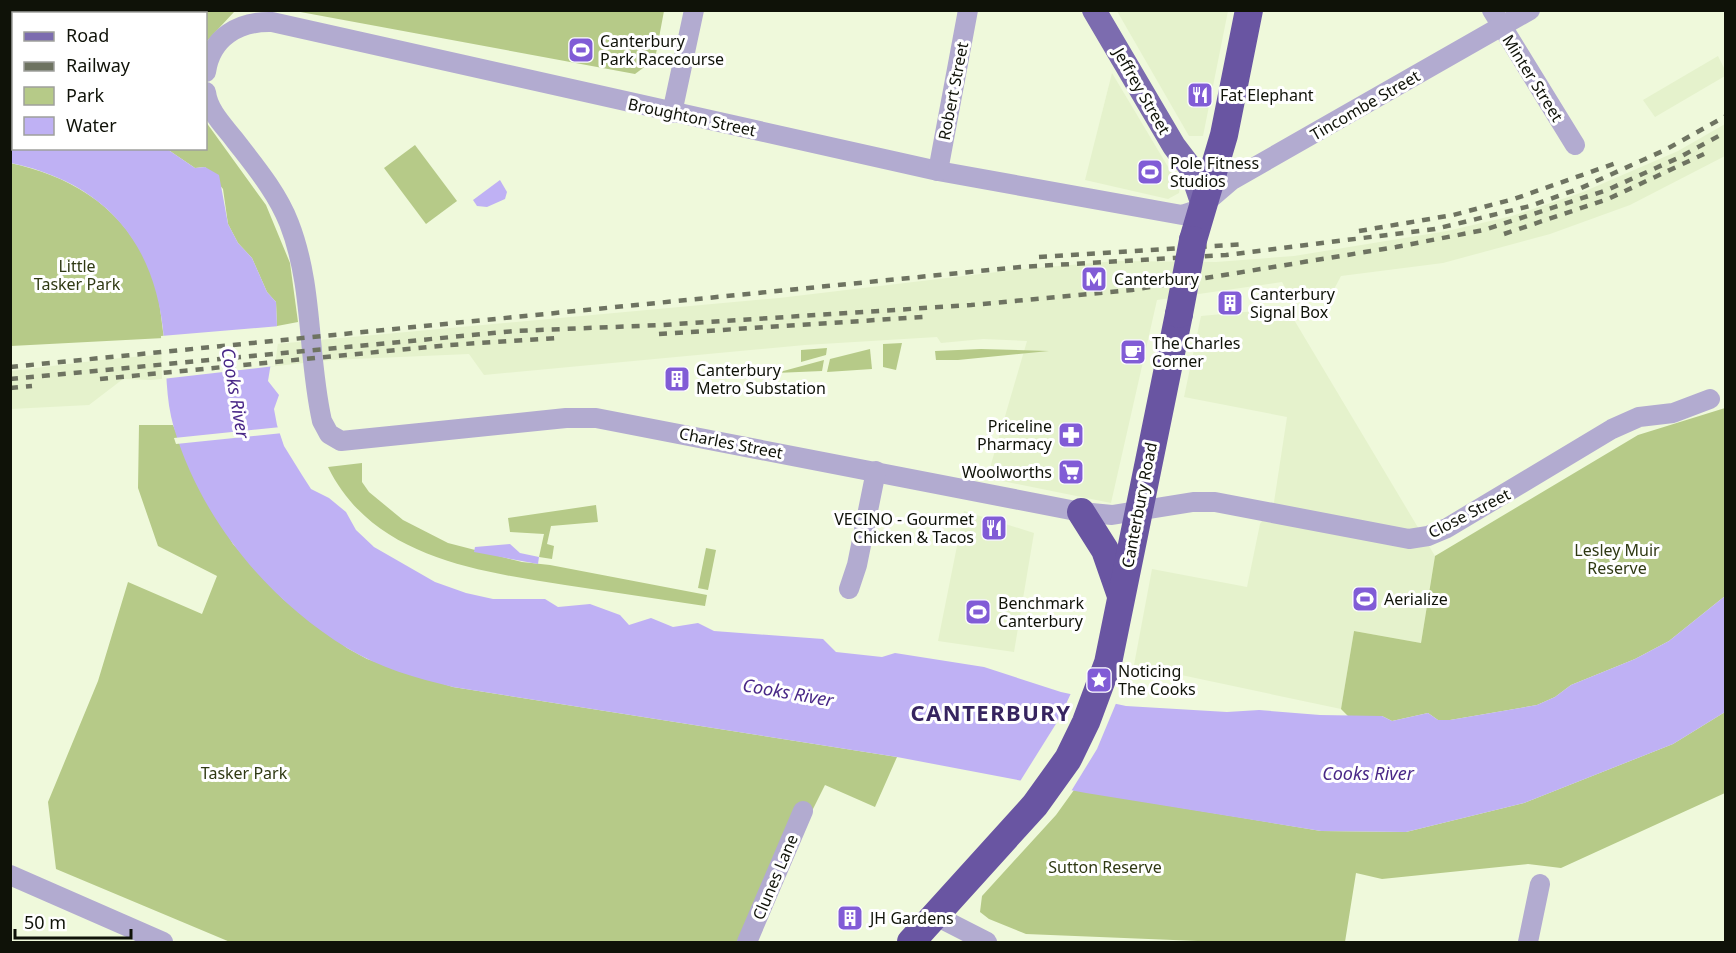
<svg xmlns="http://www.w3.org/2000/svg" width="1736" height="953" font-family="'Noto Sans',sans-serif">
<rect width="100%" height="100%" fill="#eff9db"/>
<!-- built -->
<g fill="#e5f2cc">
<polygon points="1117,11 1228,11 1203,136 1189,136"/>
<polygon points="1718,56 1725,70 1725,76 1655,117 1643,100"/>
<polygon points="1112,73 1180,187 1179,193 1168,199 1085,180"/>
<polygon points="1725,124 1725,156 1630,205 1550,234 1443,263 1341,276 1331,295 1293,301 1282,282 1157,300 1111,503 987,478 1027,341 983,339 941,343 937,337 805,345 484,375 469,354 331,360 151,380 123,379 89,405 11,409 11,371 101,360 779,298 1014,270 1116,261 1216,262 1294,256 1447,231 1512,216 1583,192 1678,151"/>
<polygon points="1287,308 1435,556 1421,643 1354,631 1341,709 1134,665 1152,569 1247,587 1260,524 1274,502 1287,417 1184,397 1201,316"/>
<polygon points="964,511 1034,533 1014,652 938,641"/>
</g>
<!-- green -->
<g fill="#b6ca88">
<polygon points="10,11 11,10 242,11 234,12 206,42 206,14 14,14 13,72 10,71"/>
<polygon points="295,11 664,11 655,59 635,74"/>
<polygon points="206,122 266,205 290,263 298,322 277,326 276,302 267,292 252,258 238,243 228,224 223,189 205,167 195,168 167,149 206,148"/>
<polygon points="415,145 457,201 426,224 384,168"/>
<path d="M10 163C77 177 130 213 154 280 160 298 161 319 164 338L11 346Z"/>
<polygon points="902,343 896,370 883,367 883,344"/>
<polygon points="827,348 826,355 801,362 801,350"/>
<polygon points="870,349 872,369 827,372 830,359"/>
<polygon points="981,349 1049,351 958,360 936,360 935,351"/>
<polygon points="824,360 822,371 776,373"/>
<polygon points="1725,408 1725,596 1669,641 1635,659 1571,685 1555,697 1537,705 1450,720 1438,720 1428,713 1392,721 1382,716 1348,716 1341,709 1354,631 1421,643 1435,556 1638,435"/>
<polygon points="139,425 173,425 195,479 233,544 283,599 347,648 367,659 453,687 897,757 875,807 825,785 811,813 798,808 737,942 230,942 56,869 48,802 98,681 128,582 202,614 217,576 158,546 138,488"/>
<path d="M362 463V482L369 492 403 520 448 543 522 562 550 565 707 595 705 606C658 599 612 592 565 585 476 571 372 557 328 467Z"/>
<polygon points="596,505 598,522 551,526 547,544 554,546 552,559 539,557 544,534 510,532 508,518"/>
<polygon points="706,548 716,550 708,590 698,588"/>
<polygon points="1725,712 1725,793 1561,868 1528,864 1382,879 1356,873 1345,942 1222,942 1026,934 989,919 980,912 982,896 1056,815 1074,790 1321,831 1406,832 1524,803 1673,744"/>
</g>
<!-- water -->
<g fill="#bfb1f4">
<path d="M10 71 14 72V148L167 149 195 168 205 167 219 175 228 224 238 243 252 258 267 292 276 302 277 326 268 381 279 395 274 409 277 425 284 446 302 475 311 489 329 498 346 512 356 530 374 547 435 582 466 593 493 599H545L558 607 590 604 620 615 629 625 651 618 673 627 698 623 714 631 823 639 836 652 882 657 895 653 984 667 1061 692 1126 706 1227 712 1259 710 1320 715 1382 716 1392 721 1428 713 1438 720H1450L1537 705 1555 697 1571 685 1635 659 1669 641 1725 596V712L1673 744 1524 803 1406 832 1321 831 1086 793 897 757 453 687C416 678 380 668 347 648 267 599 201 519 174 428 165 398 167 369 164 339 156 242 105 183 11 163Z"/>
<polygon points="500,180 507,192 505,199 487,207 477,206 473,200"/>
<polygon points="510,544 520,553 539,557 538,564 474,552 475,547"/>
</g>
<!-- pier -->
<g fill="#eff9db">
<polygon points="280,326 275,366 162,379 161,336"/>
<polygon points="281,427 283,433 176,444 174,438"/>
<polygon points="1072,691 1117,701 1097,749 1070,793 1019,783 1059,719"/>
</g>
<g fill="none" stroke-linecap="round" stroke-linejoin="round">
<!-- minor -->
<g stroke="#b2abd0" stroke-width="20">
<polyline points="1492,10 1575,145"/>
<path d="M206 72C211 37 239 21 272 22L938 171 1182 215 1197 210 1232 180 1530 10"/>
<path d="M206 92C208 110 223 125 234 139 254 165 277 192 289 223 314 287 307 355 322 421L329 434 341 441 566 418H596L1081 512 1112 515 1193 502H1215L1409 539 1428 536 1447 528 1612 429 1639 417 1673 413 1710 399"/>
<polyline points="672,113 694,10"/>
<polyline points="938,171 968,10"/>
<polyline points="849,589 857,565 876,471"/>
<polyline points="10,875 163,942"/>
<polyline points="934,915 987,942"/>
<polyline points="747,942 803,811"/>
<polyline points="1528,942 1540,884"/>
</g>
<!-- major -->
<polyline stroke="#7c6caf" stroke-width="24" points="1094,10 1174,146 1190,167 1203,205"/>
<!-- highway -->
<g stroke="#6955a2" stroke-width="28">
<polyline points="1193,240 1224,135 1249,10"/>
<polyline points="1081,512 1105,550 1121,596"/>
<polyline points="911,942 1035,805 1068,759 1086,722 1108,663 1179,314"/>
</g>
<!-- rail -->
<g stroke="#6e7361" stroke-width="4.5" stroke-dasharray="8 8" stroke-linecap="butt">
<polyline points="1359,231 1453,215 1514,199 1619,162"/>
<polyline points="1504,234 1608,199 1704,154"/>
<polyline points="1039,257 1245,244"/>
<polyline points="659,334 923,317"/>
<polyline points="10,367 1020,267 1226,255 1435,229 1530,206 1581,188 1665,150 1726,116"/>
<polyline points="10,379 515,331 662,325 971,305 1132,290 1396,247 1484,230 1607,190 1678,158 1726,132"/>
<polyline points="100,379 449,345 557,338"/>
<polyline points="10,388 32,386"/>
</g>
<!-- highway-bridge -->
<polyline stroke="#6955a2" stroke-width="28" points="1179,314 1193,240"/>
</g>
<!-- icons -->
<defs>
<g id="stadium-square" transform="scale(1.35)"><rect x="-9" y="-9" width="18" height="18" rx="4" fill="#815cd6" stroke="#fff"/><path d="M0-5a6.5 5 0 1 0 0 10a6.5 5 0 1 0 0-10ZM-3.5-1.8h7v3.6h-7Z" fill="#fff"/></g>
<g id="restaurant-square" transform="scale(1.35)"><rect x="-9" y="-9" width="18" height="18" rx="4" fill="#815cd6" stroke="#fff"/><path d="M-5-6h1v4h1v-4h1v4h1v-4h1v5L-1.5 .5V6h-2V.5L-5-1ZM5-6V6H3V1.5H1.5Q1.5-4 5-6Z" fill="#fff"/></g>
<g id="metro-square" transform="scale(1.35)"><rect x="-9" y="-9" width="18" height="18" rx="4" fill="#815cd6" stroke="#fff"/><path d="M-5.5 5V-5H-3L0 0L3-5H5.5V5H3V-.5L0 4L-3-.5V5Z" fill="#fff"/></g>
<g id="building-square" transform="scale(1.35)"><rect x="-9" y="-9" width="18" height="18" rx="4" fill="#815cd6" stroke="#fff"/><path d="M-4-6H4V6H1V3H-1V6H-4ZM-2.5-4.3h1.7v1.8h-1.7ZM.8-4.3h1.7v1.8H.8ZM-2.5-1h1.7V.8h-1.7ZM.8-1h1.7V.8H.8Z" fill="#fff"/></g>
<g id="cafe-square" transform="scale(1.35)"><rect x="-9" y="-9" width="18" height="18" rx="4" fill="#815cd6" stroke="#fff"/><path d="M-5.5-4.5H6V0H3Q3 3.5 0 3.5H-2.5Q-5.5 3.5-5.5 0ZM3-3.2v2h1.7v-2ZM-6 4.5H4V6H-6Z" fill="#fff"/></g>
<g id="pharmacy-square" transform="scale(1.35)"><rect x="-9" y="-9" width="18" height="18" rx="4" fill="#815cd6" stroke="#fff"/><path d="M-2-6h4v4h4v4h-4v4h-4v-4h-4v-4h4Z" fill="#fff"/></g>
<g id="supermarket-square" transform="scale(1.35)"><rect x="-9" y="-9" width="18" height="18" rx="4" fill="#815cd6" stroke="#fff"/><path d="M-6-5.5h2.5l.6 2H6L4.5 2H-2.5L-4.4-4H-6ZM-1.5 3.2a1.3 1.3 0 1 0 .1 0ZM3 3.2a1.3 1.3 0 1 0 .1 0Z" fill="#fff"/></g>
<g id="sight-square" transform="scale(1.35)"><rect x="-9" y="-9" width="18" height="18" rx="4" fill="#815cd6" stroke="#fff"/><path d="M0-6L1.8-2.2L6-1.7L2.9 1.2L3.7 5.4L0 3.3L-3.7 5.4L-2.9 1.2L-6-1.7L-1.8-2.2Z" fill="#fff"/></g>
</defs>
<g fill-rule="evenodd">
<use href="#stadium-square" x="581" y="50"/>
<use href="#restaurant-square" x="1200" y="95"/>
<use href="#stadium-square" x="1150" y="172"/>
<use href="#metro-square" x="1094" y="279"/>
<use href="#building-square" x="1230" y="303"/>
<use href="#cafe-square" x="1133" y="352"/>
<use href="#building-square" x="677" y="379"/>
<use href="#pharmacy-square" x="1071" y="435"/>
<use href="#supermarket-square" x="1071" y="472"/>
<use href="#restaurant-square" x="994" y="528"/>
<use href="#stadium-square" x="1365" y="599"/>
<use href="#stadium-square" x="978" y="612"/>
<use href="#sight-square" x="1099" y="680"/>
<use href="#building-square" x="850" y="918"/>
</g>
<g text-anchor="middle" stroke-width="6" stroke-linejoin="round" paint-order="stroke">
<!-- poi labels -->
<g font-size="16" fill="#0f1208" stroke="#fff" text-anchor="start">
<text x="600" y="47">Canterbury<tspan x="600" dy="18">Park Racecourse</tspan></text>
<text x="1220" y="101">Fat Elephant</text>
<text x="1170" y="169">Pole Fitness<tspan x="1170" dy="18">Studios</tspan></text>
<text x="1114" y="285">Canterbury</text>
<text x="1250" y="300">Canterbury<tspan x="1250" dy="18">Signal Box</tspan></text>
<text x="1152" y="349">The Charles<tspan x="1152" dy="18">Corner</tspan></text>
<text x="696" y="376">Canterbury<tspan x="696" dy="18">Metro Substation</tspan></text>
<text x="1052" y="432" text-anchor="end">Priceline<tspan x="1052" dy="18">Pharmacy</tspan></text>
<text x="1052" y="478" text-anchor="end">Woolworths</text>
<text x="974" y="525" text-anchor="end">VECINO - Gourmet<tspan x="974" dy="18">Chicken &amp; Tacos</tspan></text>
<text x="1384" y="605">Aerialize</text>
<text x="998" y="609">Benchmark<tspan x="998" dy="18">Canterbury</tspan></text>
<text x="1118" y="677">Noticing<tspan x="1118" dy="18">The Cooks</tspan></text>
<text x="870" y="924">JH Gardens</text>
</g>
<!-- street labels -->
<g font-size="16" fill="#0f1208" stroke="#fff">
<text transform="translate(1533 78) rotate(58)" y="6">Minter Street</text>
<text transform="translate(953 91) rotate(-79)" y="6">Robert Street</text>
<text transform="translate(1142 91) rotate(60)" y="6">Jeffrey Street</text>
<text transform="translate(1365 105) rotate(-30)" y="6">Tincombe Street</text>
<text transform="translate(692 117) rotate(12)" y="6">Broughton Street</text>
<text transform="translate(731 443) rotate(11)" y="6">Charles Street</text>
<text transform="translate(1139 505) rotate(-79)" y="6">Canterbury Road</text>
<text transform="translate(1469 513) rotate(-27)" y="6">Close Street</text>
<text transform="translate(775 877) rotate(-67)" y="6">Clunes Lane</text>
</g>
<!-- park labels -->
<g font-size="16" fill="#2f3913" stroke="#fff">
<text x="77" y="272">Little<tspan x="77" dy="18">Tasker Park</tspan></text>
<text x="1617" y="556">Lesley Muir<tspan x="1617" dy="18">Reserve</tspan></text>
<text x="244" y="779">Tasker Park</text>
<text x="1105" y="873">Sutton Reserve</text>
</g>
<!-- water labels -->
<g font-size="18" font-style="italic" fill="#492887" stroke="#fff">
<text transform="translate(235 393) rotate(80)" y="6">Cooks River</text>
<text transform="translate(788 693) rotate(10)" y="6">Cooks River</text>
<text x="1368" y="780">Cooks River</text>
</g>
<!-- district labels -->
<g font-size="22" font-weight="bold" letter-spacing="1.5" fill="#36245f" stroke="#fff">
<text x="991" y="721">CANTERBURY</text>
</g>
</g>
<!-- border -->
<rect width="1736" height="953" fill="none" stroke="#0f1208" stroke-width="24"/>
<!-- legend -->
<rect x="12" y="12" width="195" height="138" fill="#ffffff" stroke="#9fa09c" stroke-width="1.5"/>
<rect x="24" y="32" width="30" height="9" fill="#7c6caf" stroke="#9fa09c" stroke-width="1.5"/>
<text x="66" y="42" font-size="18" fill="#0f1208">Road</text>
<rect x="24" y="62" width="30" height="9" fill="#6e7361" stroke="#9fa09c" stroke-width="1.5"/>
<text x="66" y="72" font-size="18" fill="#0f1208">Railway</text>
<rect x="24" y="87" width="30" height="18" fill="#b6ca88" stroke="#9fa09c" stroke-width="1.5"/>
<text x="66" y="102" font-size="18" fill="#0f1208">Park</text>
<rect x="24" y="117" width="30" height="18" fill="#bfb1f4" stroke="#9fa09c" stroke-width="1.5"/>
<text x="66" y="132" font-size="18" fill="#0f1208">Water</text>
<!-- scale -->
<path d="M15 929v9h116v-9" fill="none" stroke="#0f1208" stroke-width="3"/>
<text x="24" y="929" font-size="18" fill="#0f1208" stroke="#ffffff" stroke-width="4.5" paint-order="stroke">50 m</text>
</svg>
